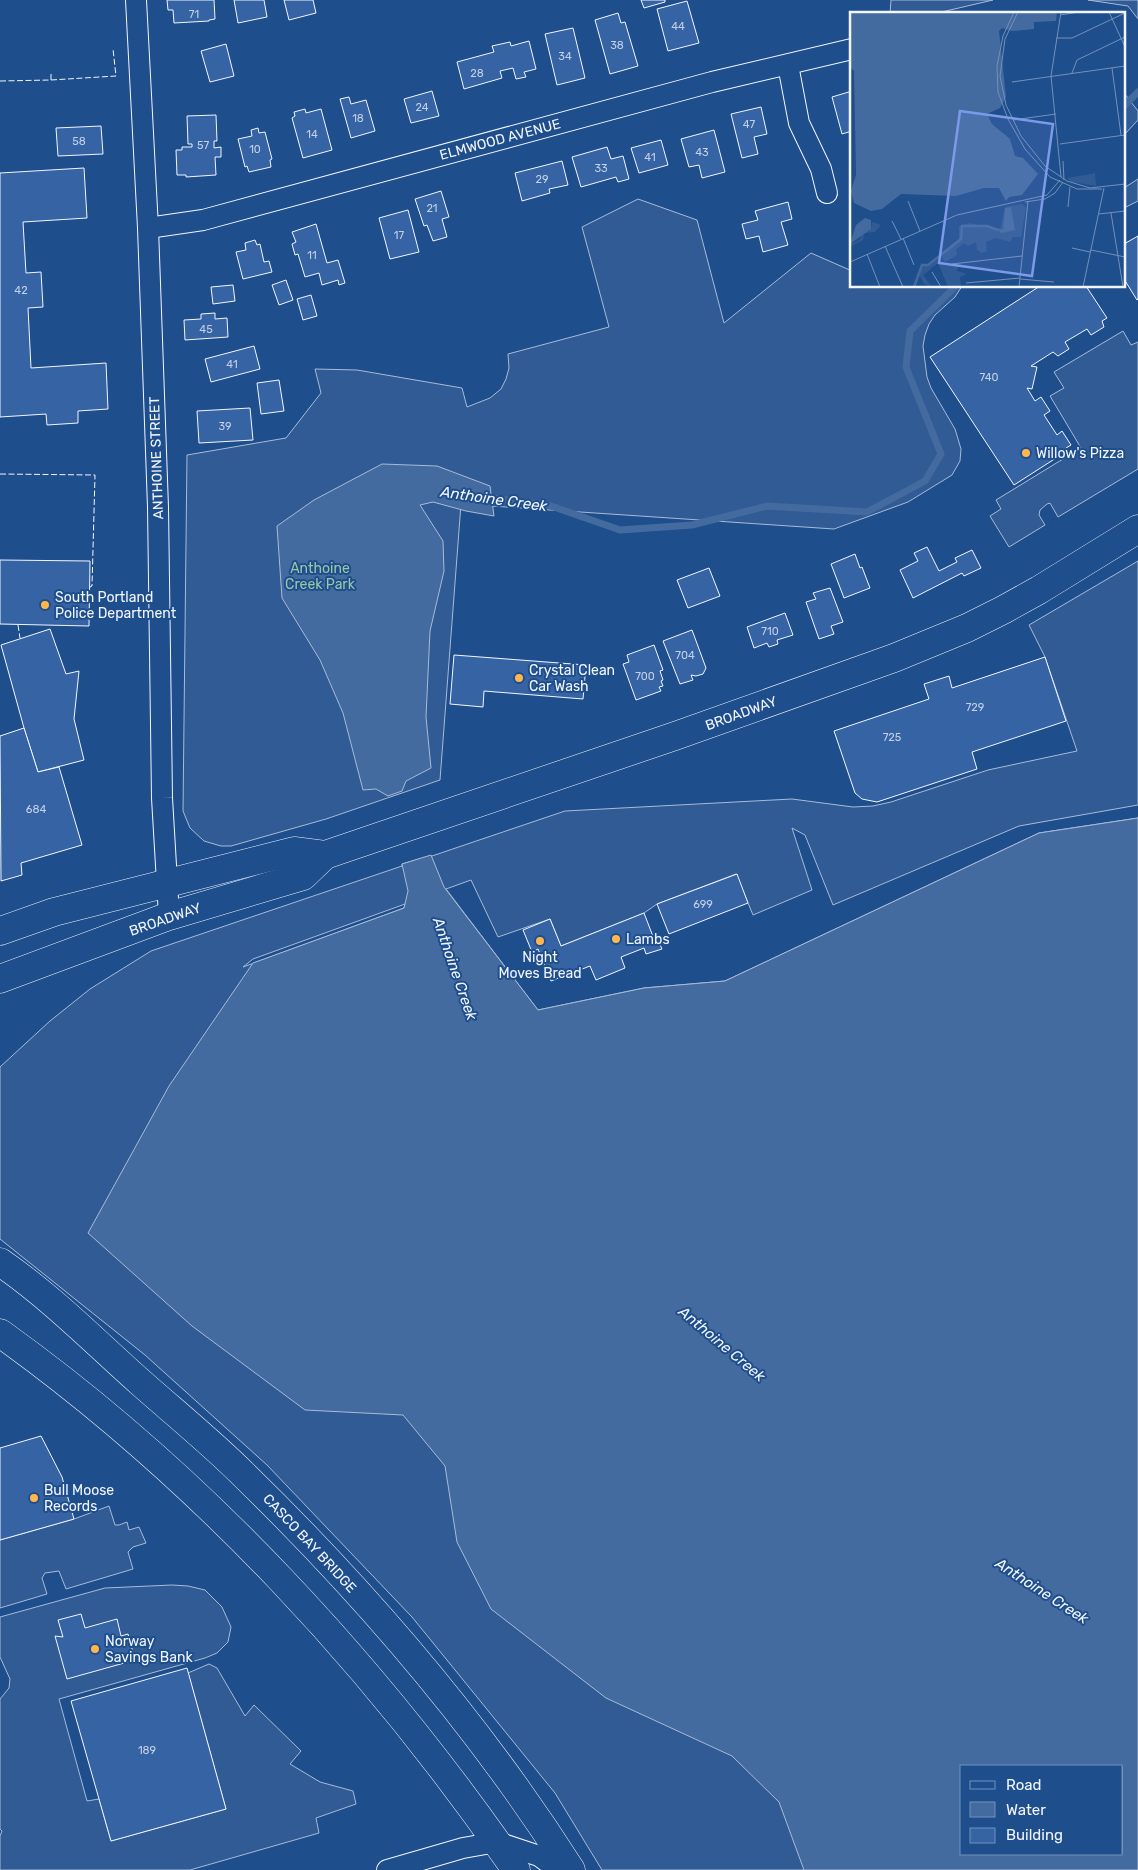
<svg xmlns="http://www.w3.org/2000/svg" width="1138" height="1870" font-family="Rubik,sans-serif">
<rect width="100%" height="100%" fill="#1f4e8c"/>
<!-- built -->
<g fill="#305b95" stroke="#a8bbd7" fill-rule="evenodd">
<polygon points="891,0 993,0 933,14 890,14"/>
<polygon points="1088,0 1138,0 1138,19 1128,6"/>
<polygon points="1124,93 1138,111 1138,120 1124,135"/>
<polygon points="1138,179 1138,201 1124,208 1124,188"/>
<polygon points="638,199 697,220 724,323 811,253 852,271 852,286 962,286 955,297 935,315 929,324 925,335 923,346 927,377 931,388 955,429 961,449 960,461 952,475 908,502 834,529 461,504 440,780 326,819 231,846 221,846 204,841 190,828 183,811 187,455 286,438 321,393 315,369 357,370 462,388 467,407 490,398 501,389 506,379 509,368 508,354 609,327 582,227"/>
<polygon points="1123,331 1131,345 1138,342 1138,469 1058,517 1050,503 1047,504 1040,510 1039,515 1045,525 1009,547 990,516 1001,509 996,500 1081,448 1050,396 1064,388 1054,372"/>
<path d="M1138 561V805L1019 826 833 905 805 835 792 828 812 890 753 915 736 874 657 904 644 913 561 946 550 919 498 937 471 880 446 889 538 1010 644 988 725 981 1039 833 1138 818V1870H602L555 1793 412 1617 267 1465 145 1355 0 1239V1067L50 1021 90 989 151 951 402 866V864L419 859 432 856 565 811 792 799 853 807 873 806 891 802 988 770 1077 751 1045 657 1029 625ZM405 904 404 908 243 967 253 959ZM962 1766H1122V1854H962Z"/>
<polygon points="109,1506 115,1525 119,1525 127,1522 129,1530 139,1527 146,1543 133,1547 128,1552 133,1569 66,1589 59,1571 45,1573 42,1578 47,1594 0,1608 0,1540 74,1519"/>
<polygon points="172,1585 188,1586 205,1590 222,1607 231,1627 228,1642 217,1653 205,1658 59,1699 87,1801 99,1799 111,1841 226,1809 188,1673 209,1664 217,1668 245,1716 254,1705 301,1751 290,1764 320,1782 353,1791 356,1804 316,1818 319,1833 190,1870 0,1870 0,1836 2,1831 0,1829 0,1699 9,1688 10,1679 0,1657 0,1617 105,1588"/>
</g>
<!-- water -->
<g fill="#446ba0" stroke="#a8bbd7" fill-rule="evenodd">
<polygon points="382,464 437,466 490,486 494,516 466,511 433,502 420,505 443,541 444,571 430,631 426,717 431,768 406,781 402,791 388,796 376,789 363,790 343,713 320,660 282,598 277,526 314,500"/>
<path d="M1138 818V1870H804L779 1802 732 1756 606 1698 491 1609 457 1542 445 1466 403 1415 305 1410 192 1326 88 1233 169 1086 253 963 404 908 408 891 402 864 431 855 444 887 538 1010 644 988 725 981 1039 833ZM962 1766H1122V1854H962Z"/>
</g>
<g fill="none" stroke-linecap="round" stroke-linejoin="round">
<!-- stream -->
<g stroke="#446ba0" stroke-width="7">
<polyline points="1124,106 1138,92"/>
<polyline points="484,497 548,505 620,530 692,525 767,506 867,512 925,481 941,454 906,367 910,331 956,286"/>
</g>
</g>
<!-- building -->
<g fill="#3563a3" stroke="#f2f6ff">
<polygon points="167,0 214,0 215,19 209,20 209,21 174,23 173,10 168,10"/>
<polygon points="234,0 264,0 267,17 238,23"/>
<polygon points="284,0 313,0 316,13 289,20"/>
<polygon points="641,0 665,0 665,2 644,8"/>
<polygon points="687,1 699,43 668,51 657,9"/>
<polygon points="618,13 621,23 625,22 638,66 610,74 595,20"/>
<polygon points="573,28 585,78 557,85 545,34"/>
<polygon points="529,41 536,69 524,72 526,77 516,79 513,68 500,71 502,78 464,89 457,62 494,52 492,46 510,42 511,46"/>
<polygon points="226,44 234,76 210,82 201,51"/>
<polygon points="432,91 439,116 411,123 404,99"/>
<polygon points="852,91 852,131 842,134 832,97"/>
<polygon points="349,97 351,104 366,100 375,131 351,138 340,99"/>
<polygon points="761,107 767,134 754,137 758,154 742,158 731,114"/>
<polygon points="305,109 306,113 321,109 332,150 303,158 292,118 295,116 294,112"/>
<polygon points="216,115 217,141 214,141 214,148 221,147 221,157 215,157 216,175 186,177 186,175 177,175 176,150 182,150 182,147 192,147 192,144 188,144 187,116"/>
<polygon points="101,126 103,154 58,156 56,128"/>
<polygon points="258,128 259,133 265,132 272,159 270,160 271,167 249,172 247,166 245,167 238,139 252,136 251,130"/>
<polygon points="714,130 725,172 702,178 699,165 689,167 681,139"/>
<polygon points="661,140 668,165 639,173 631,148"/>
<polygon points="607,147 611,159 623,156 629,179 618,182 616,177 581,187 572,157"/>
<polygon points="562,161 568,185 549,189 550,193 522,201 515,173"/>
<polygon points="84,168 87,218 23,222 26,273 41,272 43,307 28,308 31,368 106,363 108,409 78,411 78,423 47,425 46,414 0,417 0,173"/>
<polygon points="441,191 449,217 442,219 447,237 433,241 427,225 424,226 415,199"/>
<polygon points="788,202 792,219 781,222 788,245 763,252 759,236 746,239 742,224 758,220 755,211"/>
<polygon points="408,210 419,252 390,259 379,218"/>
<polygon points="316,224 327,263 338,260 345,283 339,285 338,280 322,285 319,273 305,277 298,254 295,255 292,244 296,242 292,232"/>
<polygon points="1138,236 1138,299 1137,300 1124,279 1124,244"/>
<polygon points="255,240 257,245 260,244 264,262 269,261 272,272 243,279 236,252 246,250 245,243"/>
<polygon points="286,280 293,300 279,305 272,285"/>
<polygon points="233,285 235,301 213,304 211,287"/>
<polygon points="1040,286 1086,286 1107,318 1102,321 1104,327 1091,335 1087,329 1065,342 1069,349 1058,356 1053,352 1031,366 1037,367 1032,389 1027,388 1035,401 1041,397 1050,411 1044,415 1057,435 1062,431 1071,445 1066,448 1067,451 1014,485 930,357"/>
<polygon points="311,295 317,316 303,320 297,299"/>
<polygon points="215,313 215,319 227,318 228,337 185,340 184,320 201,319 201,314"/>
<polygon points="254,346 260,369 211,382 205,359"/>
<polygon points="279,380 284,411 261,414 257,383"/>
<polygon points="250,408 253,440 199,443 197,411"/>
<polygon points="927,547 939,571 957,562 955,558 972,550 981,568 964,576 962,573 913,598 900,570 918,561 914,553"/>
<polygon points="855,554 860,568 862,567 870,588 844,598 831,564"/>
<polygon points="0,560 90,561 89,626 0,624"/>
<polygon points="709,568 720,596 688,608 677,580"/>
<polygon points="830,588 843,622 831,626 834,634 819,639 806,602 816,599 813,593"/>
<polygon points="785,613 793,635 777,640 778,644 769,647 767,643 754,648 747,627"/>
<polygon points="50,629 66,674 79,671 74,719 84,760 38,772 24,728 1,645"/>
<polygon points="692,630 706,668 703,674 696,676 691,675 693,680 680,684 663,641"/>
<polygon points="654,645 663,670 660,671 663,680 661,681 663,686 659,687 661,691 636,700 623,664 629,662 627,655"/>
<polygon points="454,655 586,665 583,699 484,691 483,707 450,704"/>
<polygon points="1045,657 1066,721 972,752 977,769 877,802 862,799 855,793 834,731 929,699 924,684 949,676 952,688"/>
<polygon points="24,728 38,772 59,767 82,845 21,863 22,875 1,881 0,736"/>
<polygon points="737,874 748,903 669,934 657,904"/>
<polygon points="644,913 654,939 657,938 662,949 646,954 644,948 621,957 625,968 596,980 590,966 551,981 538,949 532,952 523,930 550,919 561,946"/>
<polygon points="41,1436 62,1477 74,1519 0,1540 0,1448"/>
<polygon points="81,1614 85,1628 117,1619 121,1636 128,1634 135,1660 67,1679 55,1636 63,1637 58,1620"/>
<polygon points="187,1668 226,1809 111,1841 71,1701"/>
</g>
<g fill="none" stroke-linecap="round" stroke-linejoin="round">
<!-- street casing -->
<g stroke="#f2f6ff" stroke-width="22">
<g id="street">
<polyline points="136,0 148,228 158,507 162,798 169,916"/>
<polyline points="788,65 799,123 821,169 827,193"/>
<polyline points="148,228 203,220 712,82 852,49"/>
<polyline points="387,1870 463,1848 497,1842 539,1856 558,1870"/>
</g>
</g>
<!-- primary casing -->
<g stroke="#f2f6ff" stroke-width="29">
<g id="primary">
<polyline points="0,931 54,912 294,851 325,855 675,736 894,658 967,628 1003,610 1039,590 1138,529"/>
<polyline points="0,979 169,916 303,876 325,855"/>
<path d="M0 1262C51 1297 94 1341 140 1382 175 1413 211 1442 244 1475 365 1593 480 1727 571 1870"/>
<path d="M0 1333C201 1477 376 1667 516 1870"/>
</g>
</g>
<!-- street -->
<use href="#street" stroke="#1f4e8c" stroke-width="20"/>
<!-- primary -->
<use href="#primary" stroke="#1f4e8c" stroke-width="28"/>
<!-- fence -->
<g stroke="#f2f6ff" stroke-width="1" stroke-dasharray="6 2.5" stroke-linecap="butt">
<polyline points="51,80 116,76 113,49"/>
<polyline points="0,81 51,80 51,73"/>
<polyline points="0,474 95,475 92,586 90,587"/>
<polyline points="18,625 20,638"/>
</g>
</g>
<!-- markers -->
<g fill="#ffb74d" stroke="#1f4e8c" stroke-width="2">
<circle cx="1026" cy="453" r="5"/>
<circle cx="45" cy="605" r="5"/>
<circle cx="519" cy="678" r="5"/>
<circle cx="616" cy="939" r="5"/>
<circle cx="540" cy="941" r="5"/>
<circle cx="34" cy="1498" r="5"/>
<circle cx="95" cy="1649" r="5"/>
</g>
<g text-anchor="middle" stroke-width="4" stroke-linejoin="round" paint-order="stroke">
<!-- number labels -->
<g font-size="11" fill="#c3d1e8">
<text x="194" y="18">71</text>
<text x="678" y="30">44</text>
<text x="617" y="49">38</text>
<text x="565" y="60">34</text>
<text x="477" y="77">28</text>
<text x="422" y="111">24</text>
<text x="358" y="122">18</text>
<text x="749" y="128">47</text>
<text x="312" y="138">14</text>
<text x="79" y="145">58</text>
<text x="203" y="149">57</text>
<text x="255" y="153">10</text>
<text x="702" y="156">43</text>
<text x="650" y="161">41</text>
<text x="601" y="172">33</text>
<text x="542" y="183">29</text>
<text x="432" y="212">21</text>
<text x="399" y="239">17</text>
<text x="312" y="259">11</text>
<text x="21" y="294">42</text>
<text x="206" y="333">45</text>
<text x="232" y="368">41</text>
<text x="989" y="381">740</text>
<text x="225" y="430">39</text>
<text x="770" y="635">710</text>
<text x="685" y="659">704</text>
<text x="645" y="680">700</text>
<text x="975" y="711">729</text>
<text x="892" y="741">725</text>
<text x="36" y="813">684</text>
<text x="703" y="908">699</text>
<text x="147" y="1754">189</text>
</g>
<!-- street labels -->
<g font-size="14" fill="#f2f6ff" stroke="#1f4e8c">
<text transform="translate(500 139) rotate(-15)" y="5">ELMWOOD AVENUE</text>
<text transform="translate(156 458) rotate(-92)" y="5">ANTHOINE STREET</text>
<text transform="translate(741 713) rotate(-20)" y="5">BROADWAY</text>
<text transform="translate(165 919) rotate(-19)" y="5">BROADWAY</text>
<text transform="translate(310 1543) rotate(47)" y="5">CASCO BAY BRIDGE</text>
</g>
<!-- poi labels -->
<g font-size="14" fill="#f2f6ff" stroke="#1f4e8c" text-anchor="start">
<text x="1036" y="458">Willow's Pizza</text>
<text x="55" y="602">South Portland<tspan x="55" dy="16">Police Department</tspan></text>
<text x="529" y="675">Crystal Clean<tspan x="529" dy="16">Car Wash</tspan></text>
<text x="626" y="944">Lambs</text>
<text x="540" y="962" text-anchor="middle">Night<tspan x="540" dy="16">Moves Bread</tspan></text>
<text x="44" y="1495">Bull Moose<tspan x="44" dy="16">Records</tspan></text>
<text x="105" y="1646">Norway<tspan x="105" dy="16">Savings Bank</tspan></text>
</g>
<!-- park labels -->
<g font-size="14" fill="#97c8a6" stroke="#1f4e8c">
<text x="320" y="573">Anthoine<tspan x="320" dy="16">Creek Park</tspan></text>
</g>
<!-- water labels -->
<g font-size="15" font-style="italic" fill="#f2f6ff" stroke="#1f4e8c">
<text transform="translate(494 499) rotate(8)" y="5">Anthoine Creek</text>
<text transform="translate(455 969) rotate(71)" y="5">Anthoine Creek</text>
<text transform="translate(722 1344) rotate(40)" y="5">Anthoine Creek</text>
<text transform="translate(1042 1591) rotate(33)" y="5">Anthoine Creek</text>
</g>
</g>
<!-- overview -->
<g transform="translate(850 12)">
<rect width="275" height="275" fill="#1f4e8c"/>
<path d="M275 156 245 161 246 174 221 170 217 166ZM172 192 176 196 171 225H163L160 230 146 226 136 230 137 239 132 241 127 238 126 230 118 234 114 231 106 238 107 243 95 250 90 242 109 227V214L120 211 150 218 155 195ZM22 210 31 213 25 220 14 221 13 228 0 235V232L9 228 14 220 21 217ZM88 247 95 253 109 252 107 259 117 262 110 265 111 275H98L88 251 73 263 82 275 74 272 69 262 71 256Z" fill="#305b95"/>
<path d="M0 0H207L206 9 184 10V17L162 19 152 16 149 19 156 85 150 96 137 102 142 112 160 127 165 144 173 146 188 162 172 183 159 185 156 189 149 176H134L106 184 51 182 32 197 21 199 4 191 1 179 6 163 4 59 0 55ZM161 195 165 218 151 221 147 216 153 218 155 196ZM15 206 21 208V217L0 232 6 213Z" fill="#446ba0"/>
<path fill="none" stroke="#446ba0" stroke-width="2.5" d="M64 275 72 253H78L111 227 112 214H137L148 218"/>
<path fill="none" stroke="#7391ba" stroke-width="1" d="M164 0 153 24 147 54 148 80 158 107 175 137 200 165 227 177H252M168 0 155 27 150 64 156 93 171 124 195 154 217 169 240 176 275 172M211 0 201 64 211 165M259 0 275 35M210 3 229 0M206 26H222L275 1M262 56 271 123M222 61 227 48 275 25M162 70 275 54M163 108 206 102M210 132 275 123M213 149 214 168M58 189 70 219M175 190 195 187 205 181 213 170M218 195 220 175M261 201 273 275M249 202 275 199M42 209 51 227M53 226 64 253M35 234 53 275M222 236 240 240M241 238 275 245M17 242 30 275M0 250 107 203 197 183 210 168M102 252 172 244M82 260 91 275M170 267 204 270M116 271 170 266M169 275 178 189M233 275 254 176"/>
<path fill="#7d9aea" fill-opacity="0.15" stroke="#7d9aea" stroke-width="2.5" d="M110 99 203 112 182 264 89 251Z"/>
<rect width="275" height="275" fill="none" stroke="#f2f6ff" stroke-width="2.5"/>
</g>
<!-- legend -->
<rect x="960" y="1765" width="162" height="90" fill="#1f4e8c" stroke="#7391ba"/>
<rect x="970" y="1781" width="25" height="8" fill="#1f4e8c" stroke="#7391ba"/>
<text x="1006" y="1790" font-size="15" fill="#f2f6ff">Road</text>
<rect x="970" y="1802" width="25" height="15" fill="#446ba0" stroke="#7391ba"/>
<text x="1006" y="1815" font-size="15" fill="#f2f6ff">Water</text>
<rect x="970" y="1828" width="25" height="15" fill="#3563a3" stroke="#7391ba"/>
<text x="1006" y="1840" font-size="15" fill="#f2f6ff">Building</text>
</svg>
